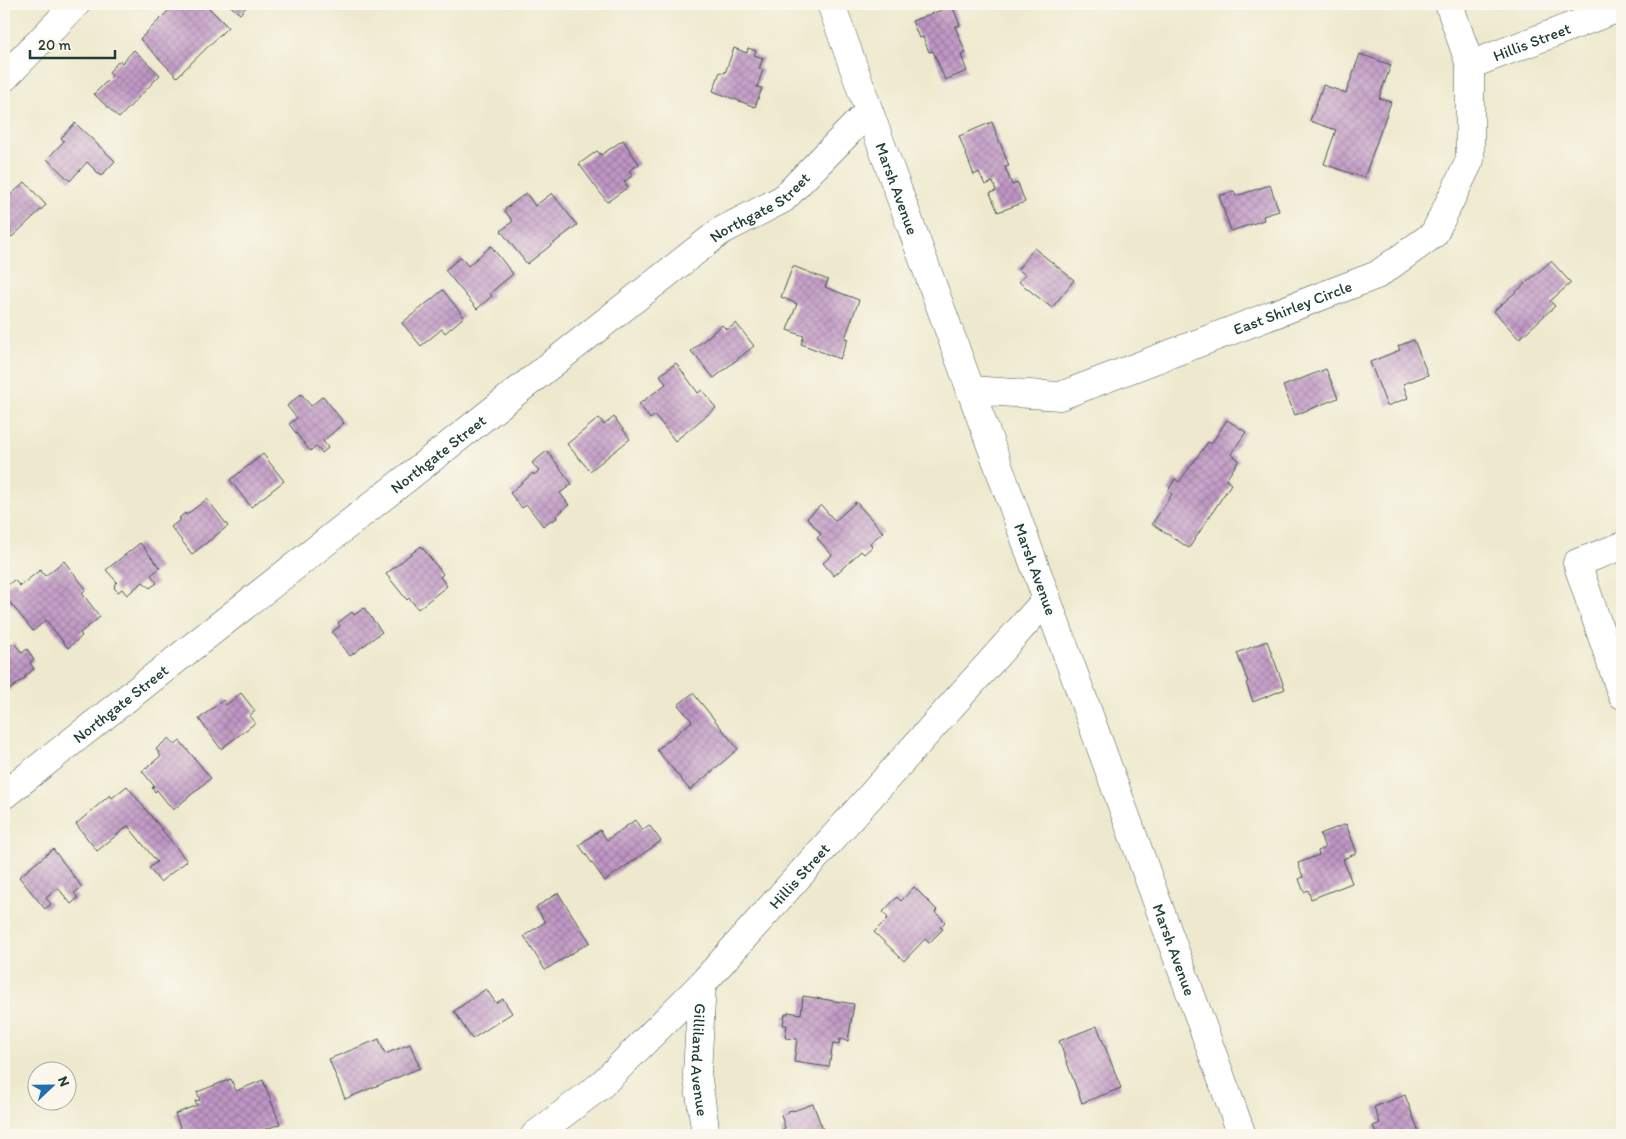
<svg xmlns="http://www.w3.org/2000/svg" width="1626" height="1139" font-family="Itim,sans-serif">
<defs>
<pattern id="building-cross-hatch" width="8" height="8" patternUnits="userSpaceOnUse" patternTransform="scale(1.25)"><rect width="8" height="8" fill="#bf96c4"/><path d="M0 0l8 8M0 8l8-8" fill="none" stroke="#9b7ca0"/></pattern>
</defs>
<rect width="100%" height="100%" fill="#fbf7ec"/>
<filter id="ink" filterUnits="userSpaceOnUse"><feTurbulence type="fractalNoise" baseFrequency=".02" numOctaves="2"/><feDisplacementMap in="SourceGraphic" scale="10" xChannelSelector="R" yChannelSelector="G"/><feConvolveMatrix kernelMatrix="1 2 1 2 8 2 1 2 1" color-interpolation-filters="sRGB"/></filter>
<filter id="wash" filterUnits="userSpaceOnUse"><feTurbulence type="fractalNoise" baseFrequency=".0096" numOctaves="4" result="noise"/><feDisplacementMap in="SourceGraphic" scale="20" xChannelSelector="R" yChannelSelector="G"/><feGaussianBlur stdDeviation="1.12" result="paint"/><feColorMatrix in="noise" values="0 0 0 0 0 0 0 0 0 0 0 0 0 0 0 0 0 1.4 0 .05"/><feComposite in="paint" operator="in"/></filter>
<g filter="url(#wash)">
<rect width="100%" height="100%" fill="#eee9ce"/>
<g id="blocks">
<!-- building -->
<g fill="url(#building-cross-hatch)">
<polygon points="175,4 205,4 228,27 177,77 140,39"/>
<polygon points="228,4 249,4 240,14"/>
<polygon points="952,6 960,25 955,27 966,53 961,55 967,71 945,80 933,51 929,52 923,37 919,38 912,21"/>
<polygon points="734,48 747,53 748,48 756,51 754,55 763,58 759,69 763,70 757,87 762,88 755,107 713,91 720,72 725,73"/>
<polygon points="134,50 160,75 119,118 94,94 112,76 109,72 120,60 122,63"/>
<polygon points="1360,54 1391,65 1379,98 1391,102 1364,178 1324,164 1336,130 1310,121 1323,85 1346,93"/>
<polygon points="992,122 1009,166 1005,167 1012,185 1018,183 1025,202 998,212 990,193 996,191 993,182 985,185 979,172 974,175 959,136"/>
<polygon points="75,123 115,161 101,176 87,162 70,181 47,159 64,141 61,138"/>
<polygon points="623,140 639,164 629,171 633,175 624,182 628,187 607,202 579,164 597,151 601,155"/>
<polygon points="25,182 46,205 12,237 4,228 4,208 5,207 4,201"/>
<polygon points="1270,185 1279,211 1263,216 1264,220 1231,231 1219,196 1234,191 1236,196"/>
<polygon points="526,193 535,206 552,193 577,225 527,264 501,231 513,221 504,210"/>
<polygon points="491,246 513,274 490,293 492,296 477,309 445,270 461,257 468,266"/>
<polygon points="1034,248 1074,280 1052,308 1019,282 1025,275 1018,269"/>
<polygon points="1551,261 1571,283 1550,301 1555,306 1519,339 1494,311"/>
<polygon points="793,266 828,280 825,287 859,300 845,338 848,339 840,359 801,344 804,336 787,330 797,304 781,297"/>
<polygon points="443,290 464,317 445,333 442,329 421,346 402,323"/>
<polygon points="736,323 754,346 714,378 691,351 722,325 727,330"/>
<polygon points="1414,340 1428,375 1403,384 1408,398 1387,406 1370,362 1400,350 1398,346"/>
<polygon points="676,363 698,393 702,390 716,408 675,441 655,415 650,419 639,404 666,384 660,375"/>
<polygon points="1326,369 1338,398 1295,415 1283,386"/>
<polygon points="301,394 311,406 323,396 344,423 323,441 328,448 322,453 316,446 310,451 289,424 297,418 287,406"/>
<polygon points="614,417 630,439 590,471 567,444 599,418 604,425"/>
<polygon points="1227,420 1246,432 1231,454 1239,460 1226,480 1231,484 1189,548 1152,524 1172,494 1168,491 1175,479 1179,482 1208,442 1211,444"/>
<polygon points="547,451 572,484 560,493 569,505 556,516 557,518 552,521 551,520 543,526 527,505 522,508 510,493 533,473 534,475 539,471 532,463"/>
<polygon points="263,454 284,481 251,507 230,480"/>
<polygon points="207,499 228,526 192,554 171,527 181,519 179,518 185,513 186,515"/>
<polygon points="856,502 883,532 870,543 872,547 864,554 861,551 834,576 823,563 832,555 817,538 821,534 807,518 821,505 835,521"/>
<polygon points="140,543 160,568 151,575 157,583 150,588 143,582 127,595 122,589 118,592 114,588 115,587 114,585 117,582 106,570"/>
<polygon points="421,546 443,574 440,577 447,586 418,609 409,598 407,600 386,574"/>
<polygon points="64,561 86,589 82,593 100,617 80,633 82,636 68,648 46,620 33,631 4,595 4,588 14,580 20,586 40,570 45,576"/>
<polygon points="364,608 382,632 350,656 332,632 340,626 338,623 352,612 354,615"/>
<polygon points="1267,641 1285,689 1253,702 1246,683 1248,682 1237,653"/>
<polygon points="14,643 22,653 27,649 34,660 30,663 34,669 25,676 26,677 4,694 4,651"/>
<polygon points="241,693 255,711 249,716 255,723 221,749 199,719 223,700 226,705"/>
<polygon points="693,693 738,749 690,790 657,750 692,721 678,705"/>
<polygon points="169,738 175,745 180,741 211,778 173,810 157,790 155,792 152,788 154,786 142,771 161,756 156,749"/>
<polygon points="127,786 187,861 160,882 149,868 157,862 128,826 97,851 76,824 110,795 112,798"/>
<polygon points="635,820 642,830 649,825 661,841 605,881 579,845 600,830 607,840"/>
<polygon points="1346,824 1357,853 1343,859 1352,883 1311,899 1308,890 1304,892 1299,879 1303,877 1298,863 1319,855 1318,851 1325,848 1320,834"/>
<polygon points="53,849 82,887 74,893 78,898 71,904 58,888 46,898 51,904 45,909 19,877"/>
<polygon points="914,887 937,910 935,912 945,922 940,927 943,929 929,943 925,939 904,961 874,932 888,918 883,912 897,897 901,901"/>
<polygon points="558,893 590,942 545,970 524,936 545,922 536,907"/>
<polygon points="486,989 496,1003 503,999 512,1013 472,1039 454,1011"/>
<polygon points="803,996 854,1004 848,1041 840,1039 839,1044 833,1043 829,1067 794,1062 797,1039 785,1038 787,1025 783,1025 785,1014 788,1014 788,1012 801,1014"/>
<polygon points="1097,1026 1121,1088 1082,1103 1059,1041"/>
<polygon points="379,1039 385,1054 410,1044 420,1068 345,1099 329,1059"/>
<polygon points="231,1079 236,1091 263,1080 280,1124 250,1135 183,1135 175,1114 197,1105 195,1101 200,1100 197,1092"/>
<polygon points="1405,1095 1420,1135 1377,1135 1373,1126 1380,1123 1374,1107"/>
<polygon points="813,1104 825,1135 782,1135 781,1130 785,1128 781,1115 788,1113 788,1111 793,1110 793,1111"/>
</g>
</g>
</g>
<g filter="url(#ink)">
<use href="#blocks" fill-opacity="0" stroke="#3e574b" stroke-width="1"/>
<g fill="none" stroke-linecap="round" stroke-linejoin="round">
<!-- minor casing -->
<g stroke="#3e574b" stroke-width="29">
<g id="minor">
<path id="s1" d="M831 4 869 111 1242 1135"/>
<path id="s2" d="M1470 65 1622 7"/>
<polyline points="4,78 76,4"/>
<path id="s3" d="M970 390 1060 396 1377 275 1434 234 1470 160V65L1449 4"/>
<polyline points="1622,546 1577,563 1622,695"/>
<path id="s4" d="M4 795 721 231 783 199 869 111"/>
<path id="s5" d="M702 984 697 1073 706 1135"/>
<path id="s6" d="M535 1135 600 1086 702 984 1047 599"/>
</g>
</g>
<!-- minor -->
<use href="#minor" stroke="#fff" stroke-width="28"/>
</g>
</g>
<g text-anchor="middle" stroke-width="4.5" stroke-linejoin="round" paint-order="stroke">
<!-- street labels -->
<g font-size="16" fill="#1f3d34" stroke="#fbf7ec">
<text dy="6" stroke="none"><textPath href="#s2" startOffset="66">Hillis Street</textPath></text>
<text dy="6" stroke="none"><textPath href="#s1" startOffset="196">Marsh Avenue</textPath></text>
<text dy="6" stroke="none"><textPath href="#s4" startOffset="958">Northgate Street</textPath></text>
<text dy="6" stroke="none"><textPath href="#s3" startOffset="339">East Shirley Circle</textPath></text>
<text dy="6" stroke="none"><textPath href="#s4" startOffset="552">Northgate Street</textPath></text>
<text dy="6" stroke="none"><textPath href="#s1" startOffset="601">Marsh Avenue</textPath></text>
<text dy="6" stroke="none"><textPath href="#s4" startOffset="148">Northgate Street</textPath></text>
<text dy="6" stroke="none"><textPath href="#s6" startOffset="371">Hillis Street</textPath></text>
<text dy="6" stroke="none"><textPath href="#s1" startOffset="1006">Marsh Avenue</textPath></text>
<text dy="6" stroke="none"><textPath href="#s5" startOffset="76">Gilliland Avenue</textPath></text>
</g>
</g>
<!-- margin -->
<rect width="1626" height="1139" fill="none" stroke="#fbf7ec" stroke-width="20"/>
<!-- north arrow -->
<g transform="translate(52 1086) rotate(68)"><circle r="24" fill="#fbf7ec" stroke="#a3ada2"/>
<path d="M0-4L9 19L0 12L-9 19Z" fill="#1f6fb2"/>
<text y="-8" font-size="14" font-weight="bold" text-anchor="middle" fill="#1f3d34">N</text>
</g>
<!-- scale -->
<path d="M30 50v8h85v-8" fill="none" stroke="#1f3d34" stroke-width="2.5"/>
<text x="38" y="50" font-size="15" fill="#1f3d34" stroke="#fbf7ec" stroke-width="4" paint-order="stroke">20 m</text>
</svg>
